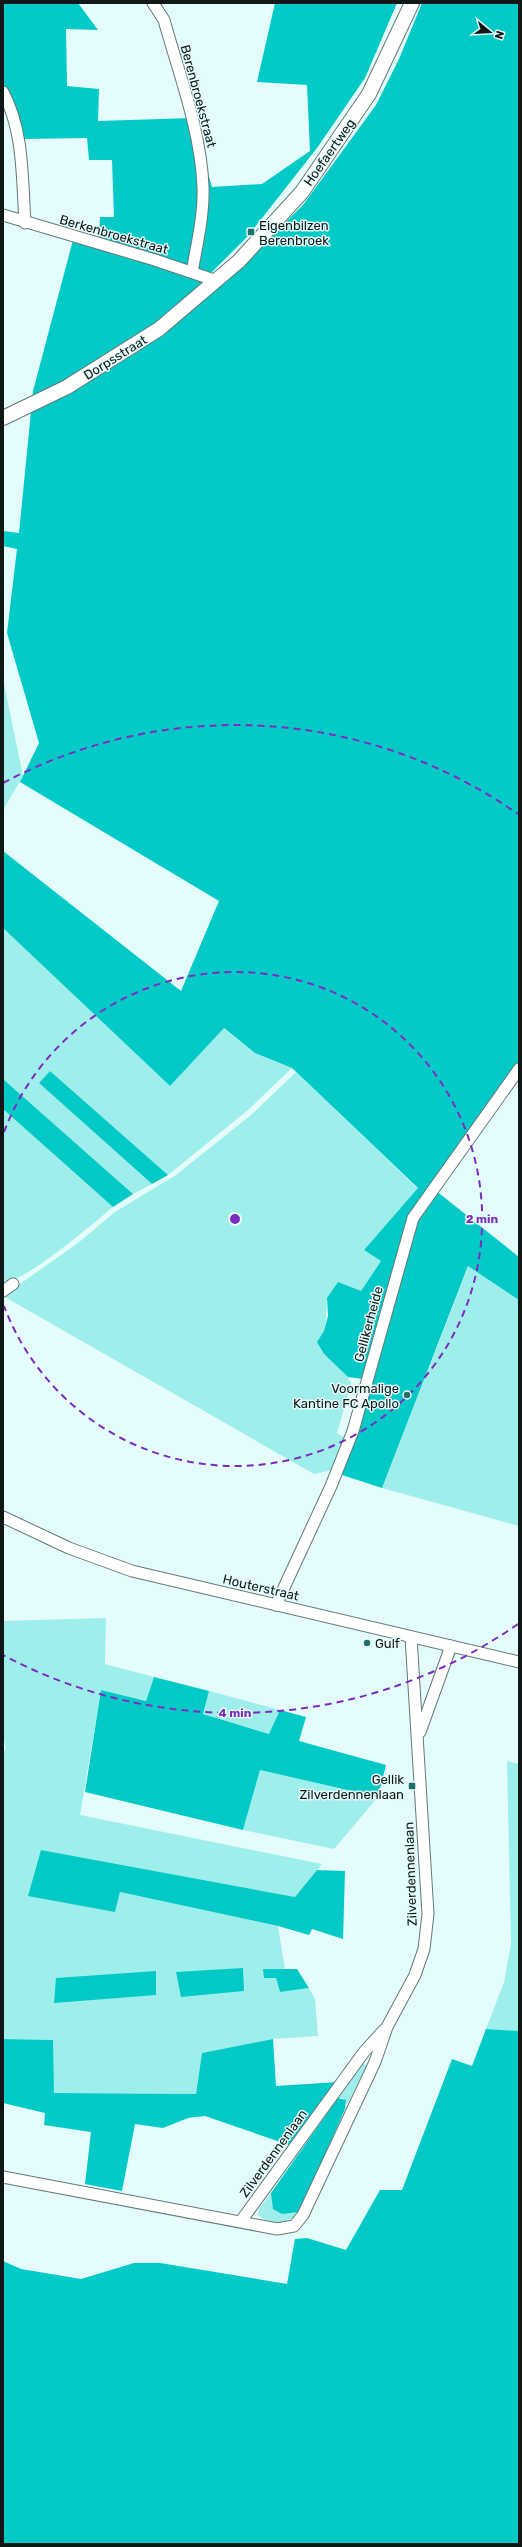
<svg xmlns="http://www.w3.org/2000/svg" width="522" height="2547" font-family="Rubik,sans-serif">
<rect width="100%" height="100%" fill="#e4fcfb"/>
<!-- green -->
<g fill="#9eefec">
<polygon points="3,679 23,776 3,810"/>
<polygon points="3,928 170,1086 223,1028 255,1053 292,1068 248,1110 168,1175 50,1071 39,1083 152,1184 133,1194 3,1079"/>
<polygon points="296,1072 418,1189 364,1250 381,1261 361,1291 327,1298 324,1354 348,1377 351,1384 337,1433 346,1438 333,1470 314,1474 3,1296 78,1243 115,1212 176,1175 251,1115"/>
<path d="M3 1109 113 1207C91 1225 28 1280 3 1283Z"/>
<polygon points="469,1265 519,1300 519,1526 382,1488"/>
<polygon points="106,1618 105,1664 154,1677 146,1701 101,1690 80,1815 322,1864 295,1897 41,1850 115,1912 120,1892 278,1926 285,1969 263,1969 276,1978 280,1992 309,1988 315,1999 318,2036 273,2039 202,2053 196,2094 53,2093 53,2040 3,2039 3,1750 6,1750 3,1734 3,1621"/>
<polygon points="209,1691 280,1710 270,1734 203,1714"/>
<polygon points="507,1761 519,1764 519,2031 486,2029 504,1982 511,1944"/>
<polygon points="260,1770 378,1797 334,1849 243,1830"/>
<polygon points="363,2064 367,2065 345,2109 347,2105 343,2098 338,2098"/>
<path d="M271 2193 274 2209 299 2212C290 2224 271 2226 258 2215L259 2209Z"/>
</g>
<!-- forest -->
<g fill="#03cac7">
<polygon points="3,3 78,3 98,30 66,29 67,86 99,89 98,121 192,118 212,187 262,184 310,151 307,85 257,82 275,3 397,3 365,78 317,148 248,236 209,275 99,239 100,217 114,217 112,160 89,160 87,138 23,139 3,86"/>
<polygon points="422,3 519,3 519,1077 435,1190 519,1257 519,1300 468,1266 382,1488 342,1475 372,1380 348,1377 324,1354 317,1342 324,1331 328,1316 327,1298 338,1282 361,1291 381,1261 364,1250 418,1188 292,1068 255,1053 224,1028 170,1086 3,928 3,851 181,991 219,901 20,782 39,743 7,633 17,549 3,546 3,531 19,533 33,391 73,240 220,287 303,205 376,105 399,59"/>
<polygon points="50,1071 168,1175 152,1184 39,1083"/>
<polygon points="3,1079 133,1194 113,1207 3,1109"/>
<polygon points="154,1677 209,1691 203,1714 269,1734 280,1710 306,1717 299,1741 386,1765 378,1797 260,1770 243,1830 85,1792 101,1690 146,1701"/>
<polygon points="41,1850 295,1897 317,1870 345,1871 343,1939 312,1929 309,1935 278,1926 120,1892 115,1912 28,1896"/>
<polygon points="243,1968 244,1991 181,1997 176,1972"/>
<polygon points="263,1969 297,1969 309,1988 280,1992 276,1978 264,1978"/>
<polygon points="156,1971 156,1995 54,2003 56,1978"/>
<polygon points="486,2029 519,2031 519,2544 3,2544 3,2261 21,2269 81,2279 134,2263 160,2263 287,2284 295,2239 307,2238 346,2250 380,2190 402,2190 452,2059 472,2066"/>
<polygon points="3,2039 53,2040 54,2093 196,2094 202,2053 273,2039 276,2086 338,2082 289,2145 205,2116 188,2118 163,2128 135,2124 122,2191 85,2184 91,2132 44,2125 45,2113 3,2103"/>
<polygon points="338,2098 346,2100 345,2109 302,2207 299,2212 282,2214 273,2209 271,2193"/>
</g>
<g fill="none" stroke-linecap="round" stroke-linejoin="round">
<!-- minor casing -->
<g stroke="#637978" stroke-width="13">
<g id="minor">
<path d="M153 3 164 20C179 74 201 131 203 187 204 215 197 244 192 272"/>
<path d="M3 92C24 131 22 179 25 223"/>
<polyline points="3,215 155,260 217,281"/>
<polyline points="3,1291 13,1284"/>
<polyline points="3,1517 69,1548 132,1571 519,1662"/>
<polyline points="276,1605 331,1486 353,1431 413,1218 519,1069"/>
<polyline points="420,1732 451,1646"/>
<polyline points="3,2177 277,2229 294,2226 303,2215 375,2062 387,2027 415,1975 424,1949 428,1914 411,1637"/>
<polyline points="241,2221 364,2052 384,2030"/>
</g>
</g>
<!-- tertiary casing -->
<g stroke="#637978" stroke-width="16">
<polyline id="tertiary" points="3,418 67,387 159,329 239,261 302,192 369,94 412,3"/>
</g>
<!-- minor -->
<use href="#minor" stroke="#fff" stroke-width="11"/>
<!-- tertiary -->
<use href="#tertiary" stroke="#fff" stroke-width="14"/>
</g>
<!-- distance rings -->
<g fill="none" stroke="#7b2cbf" stroke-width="2" stroke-dasharray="7 5">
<path d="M4 1132A247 247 0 1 1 4 1306"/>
<path d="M518 1624A494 494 0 0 1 3 1655M3 783A494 494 0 0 1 518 814"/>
</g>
<!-- markers -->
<g fill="#226e6c" stroke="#e4fcfb" stroke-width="1.5">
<rect x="247" y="228" width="8" height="8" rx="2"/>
<circle cx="407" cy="1395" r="4"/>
<circle cx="367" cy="1643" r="4"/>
<rect x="408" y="1782" width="8" height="8" rx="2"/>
</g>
<g text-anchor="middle" stroke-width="3" stroke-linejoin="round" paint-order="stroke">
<!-- street labels -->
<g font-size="13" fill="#0f1717" stroke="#e4fcfb">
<text transform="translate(199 96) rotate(75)" y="5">Berenbroekstraat</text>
<text transform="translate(329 152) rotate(-55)" y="5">Hoefaertweg</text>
<text transform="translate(114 234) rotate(16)" y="5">Berkenbroekstraat</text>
<text transform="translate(115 357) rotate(-32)" y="5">Dorpsstraat</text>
<text transform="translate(368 1324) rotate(-75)" y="5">Gellikerheide</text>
<text transform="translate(261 1587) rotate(13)" y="5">Houterstraat</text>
<text transform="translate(410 1874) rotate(-92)" y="5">Zilverdennenlaan</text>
<text transform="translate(273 2153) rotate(-54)" y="5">Zilverdennenlaan</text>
</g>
<!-- poi labels -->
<g font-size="13" fill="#0f1717" stroke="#e4fcfb" text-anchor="start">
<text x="259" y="230">Eigenbilzen<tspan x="259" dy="15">Berenbroek</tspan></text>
<text x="399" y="1393" text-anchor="end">Voormalige<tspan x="399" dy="15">Kantine FC Apollo</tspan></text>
<text x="375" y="1648">Gulf</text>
<text x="404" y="1784" text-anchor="end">Gellik<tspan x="404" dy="15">Zilverdennenlaan</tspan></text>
</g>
</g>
<circle cx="235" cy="1219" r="6" fill="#7b2cbf" stroke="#e4fcfb" stroke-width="2"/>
<g font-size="12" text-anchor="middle" font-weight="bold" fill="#7b2cbf" stroke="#e4fcfb" stroke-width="3" stroke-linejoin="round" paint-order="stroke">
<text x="482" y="1223">2 min</text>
<text x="235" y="1717">4 min</text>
</g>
<!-- border -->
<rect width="522" height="2547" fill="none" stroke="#0f1717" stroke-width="8"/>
<!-- north arrow -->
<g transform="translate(490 32) rotate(108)" stroke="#e4fcfb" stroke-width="3" paint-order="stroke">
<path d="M0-3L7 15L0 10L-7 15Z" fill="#0f1717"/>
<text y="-6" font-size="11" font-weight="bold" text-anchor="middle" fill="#0f1717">N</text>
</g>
</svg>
